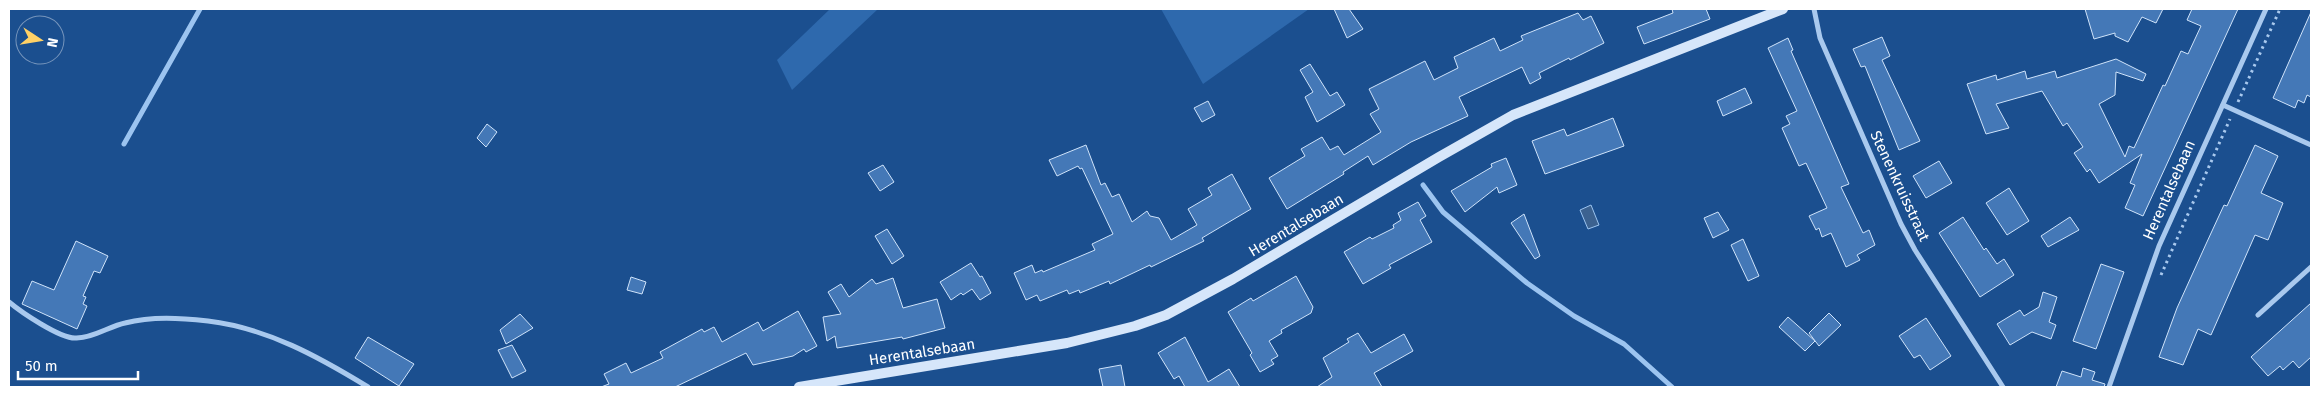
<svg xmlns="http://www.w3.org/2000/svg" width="2320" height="396" font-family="'Fira Sans',sans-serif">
<rect width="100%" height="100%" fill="#1b4f8f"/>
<!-- green -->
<g fill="#2e69ad">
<polygon points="830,9 878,9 792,90 777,60"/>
<polygon points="1161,9 1309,9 1203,84"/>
</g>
<!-- water -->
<polygon fill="#3c6290" stroke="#9cc4f0" points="1591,205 1599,225 1588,229 1580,210"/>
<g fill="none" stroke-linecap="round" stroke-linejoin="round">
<!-- stream -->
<g stroke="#9cc4f0" stroke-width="5">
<polyline points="124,144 200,9"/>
<polyline points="1423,185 1443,212 1527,283 1574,316 1624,344 1672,387"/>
</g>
</g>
<!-- building -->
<g fill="#4478b7" stroke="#cfe3fa">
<polygon points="1334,9 1349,9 1363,29 1347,38"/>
<polygon points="1672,9 1706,9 1710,19 1644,44 1637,27 1673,13"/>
<polygon points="2085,9 2163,9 2156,23 2142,17 2128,42 2115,36 2115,33 2094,39"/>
<polygon points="2192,9 2238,9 2143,216 2125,208 2135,185 2130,183 2142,154 2099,183 2090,169 2087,172 2074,153 2083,147 2067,123 2063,126 2042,91 1996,104 2009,128 1986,134 1967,84 1996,75 1997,80 2025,71 2027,79 2055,71 2057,78 2116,59 2146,74 2143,81 2116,72 2115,95 2099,104 2125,157 2129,146 2134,148 2163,85 2165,86 2181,51 2188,54 2201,26 2187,20"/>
<polygon points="2311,12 2311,97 2307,95 2304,103 2298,100 2295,108 2273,98"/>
<polygon points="1578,13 1583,20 1591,16 1604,43 1570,60 1569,58 1539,73 1541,78 1530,84 1522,67 1459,97 1468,116 1411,142 1373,165 1368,156 1343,172 1344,174 1287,209 1269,178 1305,156 1301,149 1322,137 1330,150 1338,146 1344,155 1381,132 1370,114 1379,109 1369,89 1425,61 1434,80 1458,68 1454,57 1494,38 1500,51 1523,40 1521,36"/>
<polygon points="1882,37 1890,56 1882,60 1920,141 1899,150 1865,66 1861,67 1853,49"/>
<polygon points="1788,38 1793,50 1791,51 1849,184 1841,187 1863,233 1869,230 1875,245 1857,255 1860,260 1846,267 1831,233 1822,237 1819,228 1816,230 1809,216 1827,208 1806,163 1799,166 1782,128 1790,124 1786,116 1797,111 1768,48"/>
<polygon points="1310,64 1330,96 1337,92 1345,105 1317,122 1305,97 1313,92 1300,70"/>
<polygon points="1745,88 1752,103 1723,116 1717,101"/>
<polygon points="1208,101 1215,115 1202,122 1194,108"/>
<polygon points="1613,118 1624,146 1545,174 1532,141 1564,129 1567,136"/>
<polygon points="487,124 497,132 486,147 477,138"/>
<polygon points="1086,145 1101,185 1105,183 1112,197 1119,194 1132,222 1147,211 1150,216 1159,218 1171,240 1197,225 1188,209 1212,195 1208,188 1232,174 1251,209 1202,238 1204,241 1151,267 1150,265 1110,284 1109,281 1080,293 1079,290 1069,294 1067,290 1040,301 1037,295 1026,300 1014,273 1032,265 1035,273 1042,270 1043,272 1095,250 1092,244 1113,234 1082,168 1080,169 1078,166 1057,176 1049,160"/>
<polygon points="2255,145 2278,156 2261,193 2283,203 2268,240 2255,235 2211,335 2198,329 2183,365 2159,357 2177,308 2206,244 2224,205 2227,206"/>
<polygon points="1506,158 1517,185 1499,193 1497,187 1465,212 1451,191 1492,167 1491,164"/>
<polygon points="1939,161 1952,183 1926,198 1913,176"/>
<polygon points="883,165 894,182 880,191 868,173"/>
<polygon points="2009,188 2029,221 2007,235 1986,203"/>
<polygon points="1418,202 1426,216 1420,220 1432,242 1389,265 1391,268 1363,284 1344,252 1370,237 1372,239 1394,228 1393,225 1401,220 1398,213"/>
<polygon points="1718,212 1729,230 1713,238 1704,218"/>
<polygon points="1524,214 1540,256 1535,259 1511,223"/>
<polygon points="1963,217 1984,250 1986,248 1997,264 2004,259 2014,275 1980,297 1939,233"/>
<polygon points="2070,217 2079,230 2048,247 2041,236"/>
<polygon points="887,229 904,256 892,264 875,236"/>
<polygon points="1743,239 1759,276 1748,281 1731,245"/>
<polygon points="76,241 108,256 100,273 94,271 83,296 86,297 83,304 87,306 77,329 22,304 32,281 54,290"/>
<polygon points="971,263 980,277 982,276 991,293 980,300 972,289 963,295 961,293 951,300 940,282"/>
<polygon points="2101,264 2124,272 2096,349 2073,341"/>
<polygon points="1296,276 1313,307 1311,313 1281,330 1282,333 1269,341 1278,356 1271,360 1274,364 1260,372 1250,355 1252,353 1228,312 1251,298 1253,301"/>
<polygon points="631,277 646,282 642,294 627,290"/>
<polygon points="893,278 903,308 937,299 945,328 903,339 902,337 837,348 835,336 827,341 823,317 841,314 828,292 841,284 849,297 872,279 876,284"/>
<polygon points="2043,292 2057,297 2049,322 2056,325 2051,339 2032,332 2010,345 1997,324 2020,310 2024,316 2039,307"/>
<polygon points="2311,303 2311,357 2299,368 2293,361 2283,370 2280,366 2268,376 2251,357"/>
<polygon points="798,311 817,346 806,352 804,349 793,356 753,365 746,353 675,387 601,387 609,384 604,374 626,363 631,373 663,358 660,352 702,329 704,332 714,327 722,342 758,322 763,331"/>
<polygon points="1829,313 1841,325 1819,346 1809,333"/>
<polygon points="520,314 533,328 506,344 500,330"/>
<polygon points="1788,317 1815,341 1805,351 1779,327"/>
<polygon points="1926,318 1951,356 1930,370 1920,355 1914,358 1899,336"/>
<polygon points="1358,333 1371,353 1404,334 1413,351 1374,373 1382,387 1317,387 1332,377 1323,358 1349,342 1347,339"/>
<polygon points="368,337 414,364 399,386 355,358"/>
<polygon points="1185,337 1208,382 1229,369 1240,387 1185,387 1179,376 1174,379 1158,353"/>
<polygon points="512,345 526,371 512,378 498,350"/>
<polygon points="1121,365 1125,387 1103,387 1099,369"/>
<polygon points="2083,368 2095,372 2092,380 2105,384 2104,387 2056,387 2062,371 2081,377"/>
</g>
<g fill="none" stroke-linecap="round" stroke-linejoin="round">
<!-- path -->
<g stroke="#a9c9ee" stroke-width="3" stroke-dasharray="2.5 4" stroke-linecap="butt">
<polyline points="2238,102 2280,9"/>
<polyline points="2161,275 2230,119"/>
</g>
<!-- street -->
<g stroke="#a9c9ee" stroke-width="5">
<polyline points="1814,9 1820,38 1901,224 1915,250 2003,387"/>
<polyline points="2223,105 2311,145"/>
<path d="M9 302C21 312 59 338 75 338 91 339 110 326 125 323 152 316 181 318 208 321 267 328 319 357 368 387"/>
<polyline points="2258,315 2311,267"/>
<polyline points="2109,387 2159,246 2266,9"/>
</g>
<!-- secondary -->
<polyline stroke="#d6e6fa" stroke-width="10" points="799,387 1067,343 1135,326 1166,315 1233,279 1439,157 1513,115 1783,9"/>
</g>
<g text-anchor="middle" stroke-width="4.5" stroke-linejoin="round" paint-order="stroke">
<!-- street labels -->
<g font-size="15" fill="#fff" stroke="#1b4f8f">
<text transform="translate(1900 186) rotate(65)" y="5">Stenenkruisstraat</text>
<text transform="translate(2169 190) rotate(-66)" y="5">Herentalsebaan</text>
<text transform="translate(1296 225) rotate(-31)" y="5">Herentalsebaan</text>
<text transform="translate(922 352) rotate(-9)" y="5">Herentalsebaan</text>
</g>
</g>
<!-- border -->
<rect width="2320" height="396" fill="none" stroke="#ffffff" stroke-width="20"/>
<!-- north arrow -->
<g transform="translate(40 40) rotate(102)"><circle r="24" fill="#1b4f8f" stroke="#7695bc"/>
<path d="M0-4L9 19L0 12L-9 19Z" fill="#ffd166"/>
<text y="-8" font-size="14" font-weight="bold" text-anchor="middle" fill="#ffffff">N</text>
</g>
<!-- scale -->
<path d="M18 371v8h120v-8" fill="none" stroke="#ffffff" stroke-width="2.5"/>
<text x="25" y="371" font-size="15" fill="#ffffff" stroke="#1b4f8f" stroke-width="4" paint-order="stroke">50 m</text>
</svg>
